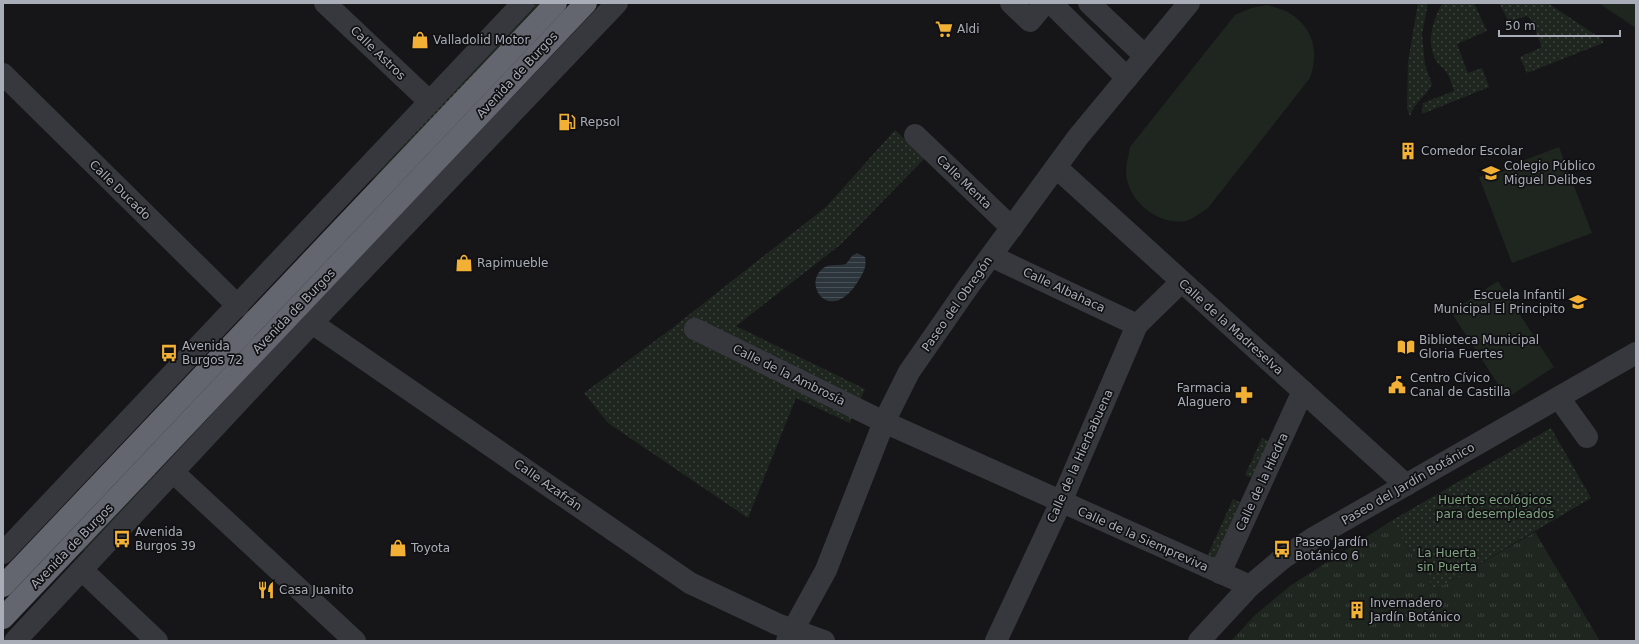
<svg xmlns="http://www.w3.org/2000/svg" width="1639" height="644" font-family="'DejaVu Sans',sans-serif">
<defs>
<pattern id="grass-dots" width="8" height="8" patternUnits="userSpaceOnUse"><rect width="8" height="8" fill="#1e261f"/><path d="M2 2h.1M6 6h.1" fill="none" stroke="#3c433d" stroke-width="1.8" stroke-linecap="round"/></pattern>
<pattern id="park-tufts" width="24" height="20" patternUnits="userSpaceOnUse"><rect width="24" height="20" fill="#1e261f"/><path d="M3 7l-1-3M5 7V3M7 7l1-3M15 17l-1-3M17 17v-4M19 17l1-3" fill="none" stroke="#3c433d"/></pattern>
<pattern id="water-rules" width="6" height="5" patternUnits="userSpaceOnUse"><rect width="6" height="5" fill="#2c353c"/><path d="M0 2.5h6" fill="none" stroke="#485056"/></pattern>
</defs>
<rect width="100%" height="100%" fill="#161618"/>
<!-- grass -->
<g fill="url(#grass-dots)">
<polygon points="533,3 543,3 384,172 370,180"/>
<path d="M1418 3H1428L1422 34 1425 65 1432 84C1426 97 1415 101 1410 116L1407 109 1408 62Z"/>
<path d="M1442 3H1474L1487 31 1457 44 1468 73 1482 68 1489 87 1422 114 1423 103 1454 91C1452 85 1450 78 1447 73 1445 69 1440 66 1437 62 1425 43 1433 21 1442 3Z"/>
<polygon points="1499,3 1548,3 1603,40 1603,43 1527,73 1520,57 1542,47 1530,18 1526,16 1509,22"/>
<polygon points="895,130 925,158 840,245 736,326 865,389 850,423 796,398 748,518 608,423 584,393 671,329 826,207"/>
<polygon points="1551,428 1591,498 1435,590 1391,521"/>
<polygon points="1262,438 1282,447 1265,484 1245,475"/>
<polygon points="161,465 131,509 99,542 74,556"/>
<polygon points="1233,499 1252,508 1224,567 1206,559"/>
</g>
<!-- park -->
<polygon fill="url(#park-tufts)" points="1391,521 1435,590 1535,532 1600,641 1231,641 1255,615 1290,586"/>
<!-- pitch -->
<g fill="#1e261f">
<polygon points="1598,3 1636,3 1636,28 1600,4"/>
<path d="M1267 5C1273 7 1282 9 1288 12 1314 28 1319 51 1310 78L1208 208C1202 212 1193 219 1186 221 1158 226 1126 200 1126 171 1126 163 1129 155 1130 147L1235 15 1251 8Z"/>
<polygon points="1559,147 1592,233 1512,263 1479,177"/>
<polygon points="1498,281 1554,367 1507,398 1451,312"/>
</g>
<!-- water -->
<path fill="url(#water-rules)" d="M857 253 865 257C867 267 863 274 857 283 829 326 800 282 825 267 831 264 839 266 846 264L852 256Z"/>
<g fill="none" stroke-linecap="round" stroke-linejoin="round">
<!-- minor -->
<g stroke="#37383d" stroke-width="22">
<polyline points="325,3 430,102"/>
<polyline points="1011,3 1030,21 1045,3"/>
<polyline points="1051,3 1127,78"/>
<polyline points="1089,3 1145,56"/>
<polyline points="3,74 238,306"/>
<polyline points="915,135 1012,228"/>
<polyline points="1057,168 1406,485"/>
<polyline points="991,256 1137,325"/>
<polyline points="312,323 690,583 777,624 824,641"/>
<polyline points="695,329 884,422 1250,586"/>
<polyline points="1559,398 1587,437"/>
<polyline points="173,472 355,641"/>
<polyline points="3,553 523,3"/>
<polyline points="82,570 157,641"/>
<polyline points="1220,573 1303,391"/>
<polyline points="15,641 312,323 617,3"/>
<polyline points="787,641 826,570 884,422 909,372 968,287 1078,137 1189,3"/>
<polyline points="996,641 1061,502 1137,325 1181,282"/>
<polyline points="1199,641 1250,586 1283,558 1315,537 1636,353"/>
</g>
<!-- highway -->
<g stroke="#63666e" stroke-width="22">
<polyline points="3,586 556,3"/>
<polyline points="3,618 586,3"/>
</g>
</g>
<!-- icons -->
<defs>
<g id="supermarket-bare" transform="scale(1.38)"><path d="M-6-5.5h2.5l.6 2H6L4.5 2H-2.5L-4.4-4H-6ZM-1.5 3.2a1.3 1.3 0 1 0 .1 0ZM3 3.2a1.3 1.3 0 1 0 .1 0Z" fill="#f2b134" stroke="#111113" stroke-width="2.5" paint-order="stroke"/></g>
<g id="shop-bare" transform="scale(1.38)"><path d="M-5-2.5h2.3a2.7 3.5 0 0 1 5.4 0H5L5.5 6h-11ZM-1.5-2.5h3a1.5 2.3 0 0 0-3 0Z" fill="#f2b134" stroke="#111113" stroke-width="2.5" paint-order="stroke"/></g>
<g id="fuel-bare" transform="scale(1.38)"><path d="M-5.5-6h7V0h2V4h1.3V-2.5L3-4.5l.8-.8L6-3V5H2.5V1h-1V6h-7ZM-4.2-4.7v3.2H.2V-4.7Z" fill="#f2b134" stroke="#111113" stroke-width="2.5" paint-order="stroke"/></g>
<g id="building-bare" transform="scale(1.38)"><path d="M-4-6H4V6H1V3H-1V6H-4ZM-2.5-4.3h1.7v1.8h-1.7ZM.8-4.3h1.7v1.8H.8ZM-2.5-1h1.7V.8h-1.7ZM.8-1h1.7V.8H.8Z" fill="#f2b134" stroke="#111113" stroke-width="2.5" paint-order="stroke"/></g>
<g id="school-bare" transform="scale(1.38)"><path d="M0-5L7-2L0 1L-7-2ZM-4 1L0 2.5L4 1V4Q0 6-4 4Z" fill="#f2b134" stroke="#111113" stroke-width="2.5" paint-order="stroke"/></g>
<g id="library-bare" transform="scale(1.38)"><path d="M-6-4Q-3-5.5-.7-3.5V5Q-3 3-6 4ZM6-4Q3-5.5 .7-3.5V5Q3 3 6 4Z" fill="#f2b134" stroke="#111113" stroke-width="2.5" paint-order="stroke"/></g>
<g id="bus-bare" transform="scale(1.38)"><path d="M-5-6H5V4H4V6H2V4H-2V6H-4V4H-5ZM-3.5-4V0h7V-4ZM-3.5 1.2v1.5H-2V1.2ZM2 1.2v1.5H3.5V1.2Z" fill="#f2b134" stroke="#111113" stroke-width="2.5" paint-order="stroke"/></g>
<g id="civic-bare" transform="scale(1.38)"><path d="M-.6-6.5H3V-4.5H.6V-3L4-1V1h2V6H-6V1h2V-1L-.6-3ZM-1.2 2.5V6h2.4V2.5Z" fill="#f2b134" stroke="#111113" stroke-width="2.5" paint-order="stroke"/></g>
<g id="pharmacy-bare" transform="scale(1.38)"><path d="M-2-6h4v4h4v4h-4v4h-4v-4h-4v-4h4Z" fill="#f2b134" stroke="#111113" stroke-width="2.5" paint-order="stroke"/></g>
<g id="restaurant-bare" transform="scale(1.38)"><path d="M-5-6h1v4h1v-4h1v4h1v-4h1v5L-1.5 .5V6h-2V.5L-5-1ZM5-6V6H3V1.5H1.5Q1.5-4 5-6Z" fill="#f2b134" stroke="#111113" stroke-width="2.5" paint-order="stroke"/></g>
</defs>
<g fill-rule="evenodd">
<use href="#supermarket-bare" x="944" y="29"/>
<use href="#shop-bare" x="420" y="40"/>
<use href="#fuel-bare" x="567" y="122"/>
<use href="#building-bare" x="1408" y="151"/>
<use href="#school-bare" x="1491" y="173"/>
<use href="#shop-bare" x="464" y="263"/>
<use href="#school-bare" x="1578" y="302"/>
<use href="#library-bare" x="1406" y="347"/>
<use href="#bus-bare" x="169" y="353"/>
<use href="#civic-bare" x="1397" y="385"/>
<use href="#pharmacy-bare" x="1244" y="395"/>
<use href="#bus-bare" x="122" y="539"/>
<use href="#shop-bare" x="398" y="548"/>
<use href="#bus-bare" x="1282" y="549"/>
<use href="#restaurant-bare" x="266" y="590"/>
<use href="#building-bare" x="1357" y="610"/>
</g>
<g text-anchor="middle" stroke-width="3.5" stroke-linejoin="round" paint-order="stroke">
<!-- poi labels -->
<g font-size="12" fill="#a8adb8" stroke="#111113" text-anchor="start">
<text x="957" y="33">Aldi</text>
<text x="433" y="44">Valladolid Motor</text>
<text x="580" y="126">Repsol</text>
<text x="1421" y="155">Comedor Escolar</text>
<text x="1504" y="170">Colegio Público<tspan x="1504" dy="14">Miguel Delibes</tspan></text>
<text x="477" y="267">Rapimueble</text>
<text x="1565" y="299" text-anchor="end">Escuela Infantil<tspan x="1565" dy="14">Municipal El Principito</tspan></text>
<text x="1419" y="344">Biblioteca Municipal<tspan x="1419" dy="14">Gloria Fuertes</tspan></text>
<text x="182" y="350">Avenida<tspan x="182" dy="14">Burgos 72</tspan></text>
<text x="1410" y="382">Centro Cívico<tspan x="1410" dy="14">Canal de Castilla</tspan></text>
<text x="1231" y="392" text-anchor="end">Farmacia<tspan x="1231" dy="14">Alaguero</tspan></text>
<text x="135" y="536">Avenida<tspan x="135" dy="14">Burgos 39</tspan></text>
<text x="1295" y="546">Paseo Jardín<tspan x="1295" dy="14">Botánico 6</tspan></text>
<text x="411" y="552">Toyota</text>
<text x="279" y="594">Casa Juanito</text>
<text x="1370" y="607">Invernadero<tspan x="1370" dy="14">Jardín Botánico</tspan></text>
</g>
<!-- street labels -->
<g font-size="12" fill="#a8adb8" stroke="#111113">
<text transform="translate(378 53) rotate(44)" y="4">Calle Astros</text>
<text transform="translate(517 75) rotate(-47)" y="4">Avenida de Burgos</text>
<text transform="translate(964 182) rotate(44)" y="4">Calle Menta</text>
<text transform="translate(120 190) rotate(44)" y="4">Calle Ducado</text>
<text transform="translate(1064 290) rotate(25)" y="4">Calle Albahaca</text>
<text transform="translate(957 304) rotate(-55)" y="4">Paseo del Obregón</text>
<text transform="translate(294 311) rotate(-46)" y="4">Avenida de Burgos</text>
<text transform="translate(1231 327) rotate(42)" y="4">Calle de la Madreselva</text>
<text transform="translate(789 375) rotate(26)" y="4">Calle de la Ambrosía</text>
<text transform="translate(1080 456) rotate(-66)" y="4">Calle de la Hierbabuena</text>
<text transform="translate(1262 482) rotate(-65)" y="4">Calle de la Hiedra</text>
<text transform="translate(1408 484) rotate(-30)" y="4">Paseo del Jardín Botánico</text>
<text transform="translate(548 485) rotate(35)" y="4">Calle Azafrán</text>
<text transform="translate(1143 539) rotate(24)" y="4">Calle de la Siempreviva</text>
<text transform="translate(72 546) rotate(-46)" y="4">Avenida de Burgos</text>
</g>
<!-- park labels -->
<g font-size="12" fill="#7fa381" stroke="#111113">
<text x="1495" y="504">Huertos ecológicos<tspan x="1495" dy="14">para desempleados</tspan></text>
<text x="1447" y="557">La Huerta<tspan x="1447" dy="14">sin Puerta</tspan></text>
</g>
</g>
<!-- border -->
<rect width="1639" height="644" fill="none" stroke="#a8adb8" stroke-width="8"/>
<!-- scale -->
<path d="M1499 30v6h121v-6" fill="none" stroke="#a8adb8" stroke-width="2"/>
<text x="1505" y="30" font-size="12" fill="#a8adb8" stroke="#111113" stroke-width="3" paint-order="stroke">50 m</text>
</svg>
